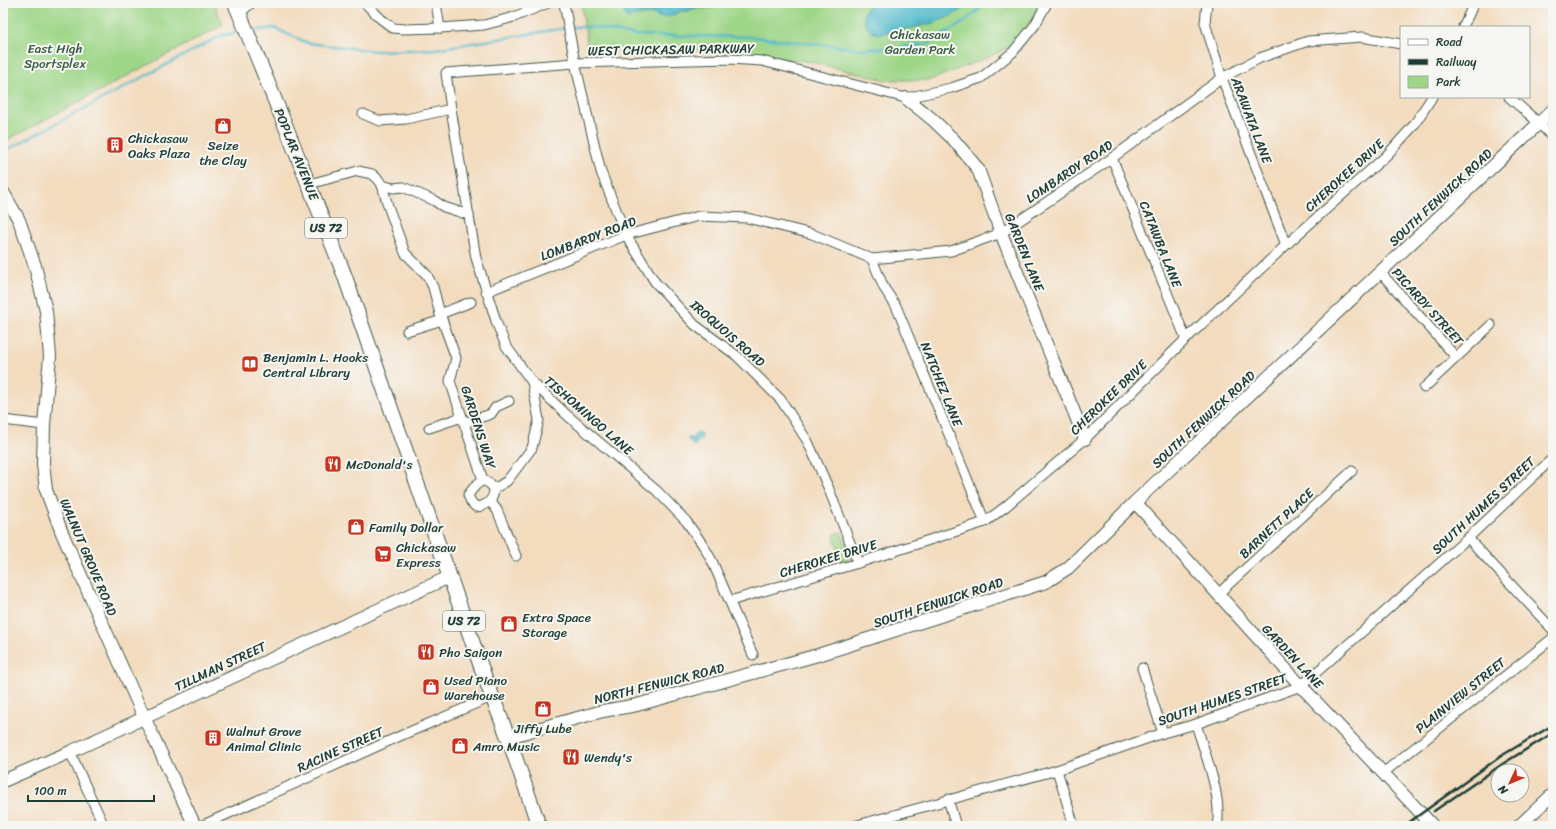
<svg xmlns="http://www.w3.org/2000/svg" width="1556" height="829" font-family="Sriracha,sans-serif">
<rect width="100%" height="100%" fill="#f6f6f2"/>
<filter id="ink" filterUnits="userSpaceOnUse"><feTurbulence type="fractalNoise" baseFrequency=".025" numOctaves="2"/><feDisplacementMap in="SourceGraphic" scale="8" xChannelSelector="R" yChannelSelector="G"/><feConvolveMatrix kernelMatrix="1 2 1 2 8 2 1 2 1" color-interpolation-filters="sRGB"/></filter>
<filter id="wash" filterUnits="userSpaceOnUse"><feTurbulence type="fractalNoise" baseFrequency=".012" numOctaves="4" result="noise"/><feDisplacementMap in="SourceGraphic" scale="16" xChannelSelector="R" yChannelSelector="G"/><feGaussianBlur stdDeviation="0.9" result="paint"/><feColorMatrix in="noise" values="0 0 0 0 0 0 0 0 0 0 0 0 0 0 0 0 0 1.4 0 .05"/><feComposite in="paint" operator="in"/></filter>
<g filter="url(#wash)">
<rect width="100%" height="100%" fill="#f3dbbe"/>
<!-- green -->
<g fill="#9ed688" stroke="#5e8a5e">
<polygon points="3,3 214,3 223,25 3,142"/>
<polygon points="581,3 1040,3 1029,23 1011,46 984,59 930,80 885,80 807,61 691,50 588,50"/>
<polygon points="841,532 850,555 847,561 843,563 834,537 835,534"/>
</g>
<!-- water -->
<g fill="#4db8ca" stroke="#367a7f">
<path d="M619 3H733L719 7 691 9 689 12C681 8 676 15 667 17 664 17 660 17 657 17L656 14C646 14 637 15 627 19Z"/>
<path d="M871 3H969C951 22 918 27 894 31 888 32 881 35 875 33 869 32 865 25 864 19 863 12 866 8 871 3Z"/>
<polygon points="698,431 703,436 694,446 687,439 689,437 691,439"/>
</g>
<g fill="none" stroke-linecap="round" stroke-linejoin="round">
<!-- stream -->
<g stroke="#4db8ca" stroke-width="2.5">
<polyline points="571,27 593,27 633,35 755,37 860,49 895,48 928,44 963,23 986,3"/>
<polyline points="252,31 274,28 308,43 376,51 435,49 566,28"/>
<polyline points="3,152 222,35 243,32"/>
</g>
</g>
</g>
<g filter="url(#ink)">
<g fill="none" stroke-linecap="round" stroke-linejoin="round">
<!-- street casing -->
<g stroke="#3f5549" stroke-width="11">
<g id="street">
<polyline points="365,3 381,19 393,28 404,29 440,28 484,25 514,17 548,3"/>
<polyline points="436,3 440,28"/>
<polyline points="564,3 575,63 601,172 626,235 655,282 695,325 737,356 781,400 808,442 828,487 858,563"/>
<polyline points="1207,3 1205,23 1222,78 1286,245"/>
<polyline points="1463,27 1474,3"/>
<polyline points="1509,97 1539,123 1553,138"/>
<polyline points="363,114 380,121 406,119 451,109"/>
<polyline points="1112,158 1186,339"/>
<polyline points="309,184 358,171 372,174 378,179 382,185 393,188 403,187 433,200 444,207 469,215"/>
<path d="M382 185 388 206 405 253 427 275 433 287 440 314 456 358 450 381 483 480 490 484 494 489C494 499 487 506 476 507L471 502 468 495 476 485 483 480"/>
<polyline points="872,259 884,288 896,306 985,522"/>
<polyline points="1380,272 1456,357"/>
<polyline points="486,292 626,235 699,216 747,218 812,234 872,259 951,251 1001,233 1112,158 1222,78 1260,58 1308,41 1362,37 1401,44"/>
<polyline points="440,314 471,302"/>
<polyline points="407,331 442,320"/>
<polyline points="1424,388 1491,325"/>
<polyline points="3,420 44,425"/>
<polyline points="464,423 491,414 496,407 509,401"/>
<polyline points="429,428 462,417"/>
<polyline points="494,489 507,481 532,448 539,420 532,382"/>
<polyline points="490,501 497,510 516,556"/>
<polyline points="1468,538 1553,630"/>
<polyline points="1217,595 1352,471"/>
<polyline points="730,601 858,563 985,522 1005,507 1085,439 1186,339 1286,245 1387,155 1414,125 1432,97"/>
<polyline points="753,655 712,561 703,545 686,521 657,491 568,416 532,382 506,346 497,324 476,258 451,109 446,73 575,63 730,59 762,61 906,98 951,88 981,78 1013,52 1035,25 1047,3"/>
<polyline points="1142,668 1163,733"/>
<path d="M1196 724C1204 751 1223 798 1217 826"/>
<polyline points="70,752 104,826"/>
<polyline points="1057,770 1074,826"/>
<polyline points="1383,773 1553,638"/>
<polyline points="948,799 956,826"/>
<polyline points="201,826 400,736 491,697"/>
<polyline points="854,826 1057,770 1163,733 1196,724 1301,686 1468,538 1553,458"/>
</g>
</g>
<!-- secondary casing -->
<g stroke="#3f5549" stroke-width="14">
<g id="secondary">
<polyline points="239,12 249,3"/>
<polyline points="906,98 932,119 954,140 978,169 1001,233 1085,439"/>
<polyline points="3,192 19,220 35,266 46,311 50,356 44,425 43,464 46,490 62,533 144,717 195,826"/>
<polyline points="1135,502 1301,686 1433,826"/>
<polyline points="508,737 603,711 637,705 818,655 1046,582 1068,568 1135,502 1553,110"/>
<polyline points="3,781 70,752 449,577"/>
<polyline points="1519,826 1553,794"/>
</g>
</g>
<!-- primary casing -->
<g stroke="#3f5549" stroke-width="16">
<polyline id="primary" points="235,3 288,132 344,274 485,678 508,737 539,826"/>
</g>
<!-- street -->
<use href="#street" stroke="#fff" stroke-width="9"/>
<!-- secondary -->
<use href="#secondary" stroke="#fff" stroke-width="12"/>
<!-- primary -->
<use href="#primary" stroke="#fff" stroke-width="14"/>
<!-- rail -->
<g stroke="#1f3d34" stroke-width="2.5">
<polyline points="1434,811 1504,763 1553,733"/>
<polyline points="1404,826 1501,756 1553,725"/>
</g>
</g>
</g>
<!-- icons -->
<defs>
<g id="shop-square" transform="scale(0.9)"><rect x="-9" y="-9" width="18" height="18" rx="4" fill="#c8321e" stroke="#f6f6f2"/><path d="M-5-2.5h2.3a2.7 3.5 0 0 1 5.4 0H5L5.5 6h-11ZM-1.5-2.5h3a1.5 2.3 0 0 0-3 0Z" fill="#fff"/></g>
<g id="building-square" transform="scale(0.9)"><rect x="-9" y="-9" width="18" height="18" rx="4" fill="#c8321e" stroke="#f6f6f2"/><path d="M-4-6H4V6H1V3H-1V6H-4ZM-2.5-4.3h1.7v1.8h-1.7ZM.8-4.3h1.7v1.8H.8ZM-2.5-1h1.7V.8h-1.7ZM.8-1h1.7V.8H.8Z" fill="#fff"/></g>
<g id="library-square" transform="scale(0.9)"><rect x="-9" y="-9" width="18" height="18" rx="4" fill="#c8321e" stroke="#f6f6f2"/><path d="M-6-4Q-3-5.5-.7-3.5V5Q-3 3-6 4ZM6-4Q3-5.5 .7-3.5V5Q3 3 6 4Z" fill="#fff"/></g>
<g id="restaurant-square" transform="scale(0.9)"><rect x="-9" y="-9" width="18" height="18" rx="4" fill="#c8321e" stroke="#f6f6f2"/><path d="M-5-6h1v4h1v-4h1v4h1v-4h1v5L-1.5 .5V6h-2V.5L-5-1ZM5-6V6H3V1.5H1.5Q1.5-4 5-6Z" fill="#fff"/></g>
<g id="supermarket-square" transform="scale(0.9)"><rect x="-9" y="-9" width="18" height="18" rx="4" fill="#c8321e" stroke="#f6f6f2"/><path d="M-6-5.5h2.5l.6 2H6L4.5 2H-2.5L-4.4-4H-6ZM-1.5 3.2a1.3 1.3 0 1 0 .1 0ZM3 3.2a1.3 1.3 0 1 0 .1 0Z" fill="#fff"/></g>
</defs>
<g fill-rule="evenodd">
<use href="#shop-square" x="223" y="126"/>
<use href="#building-square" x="115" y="145"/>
<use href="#library-square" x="250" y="364"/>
<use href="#restaurant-square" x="333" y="464"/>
<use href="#shop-square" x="356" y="527"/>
<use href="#supermarket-square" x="383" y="554"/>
<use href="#shop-square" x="509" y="624"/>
<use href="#restaurant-square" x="426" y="652"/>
<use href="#shop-square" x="431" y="687"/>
<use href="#shop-square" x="543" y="709"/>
<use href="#building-square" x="213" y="738"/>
<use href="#shop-square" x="460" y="746"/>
<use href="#restaurant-square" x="571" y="757"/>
</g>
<g text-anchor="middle" stroke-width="4" stroke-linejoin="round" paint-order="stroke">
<!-- shield labels -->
<g fill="#f6f6f2" stroke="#60746d" stroke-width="1">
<rect x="305" y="218" width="42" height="20" rx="3"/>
<rect x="443" y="611" width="42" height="20" rx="3"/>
</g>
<g font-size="12" font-weight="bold" fill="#1f3d34">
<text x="326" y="232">US 72</text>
<text x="464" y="625">US 72</text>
</g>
<!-- park labels -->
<g font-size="13" fill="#385c45" stroke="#f6f6f2">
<text x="920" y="39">Chickasaw<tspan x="920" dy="15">Garden Park</tspan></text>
<text x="55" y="53">East High<tspan x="55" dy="15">Sportsplex</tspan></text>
</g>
<!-- street labels -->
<g font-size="13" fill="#1f3d34" stroke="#f6f6f2">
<text transform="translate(671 49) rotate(-1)" y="5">WEST CHICKASAW PARKWAY</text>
<text transform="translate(1252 120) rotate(69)" y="5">ARAWATA LANE</text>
<text transform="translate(297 154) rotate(68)" y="5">POPLAR AVENUE</text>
<text transform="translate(1069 171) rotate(-34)" y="5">LOMBARDY ROAD</text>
<text transform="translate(1344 175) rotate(-42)" y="5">CHEROKEE DRIVE</text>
<text transform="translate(1440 197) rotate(-43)" y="5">SOUTH FENWICK ROAD</text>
<text transform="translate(588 238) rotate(-21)" y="5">LOMBARDY ROAD</text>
<text transform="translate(1161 244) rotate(68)" y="5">CATAWBA LANE</text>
<text transform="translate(1025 252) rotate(68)" y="5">GARDEN LANE</text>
<text transform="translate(1428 306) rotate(48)" y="5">PICARDY STREET</text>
<text transform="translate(728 333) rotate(41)" y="5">IROQUOIS ROAD</text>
<text transform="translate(942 384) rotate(68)" y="5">NATCHEZ LANE</text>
<text transform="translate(1108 397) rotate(-44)" y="5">CHEROKEE DRIVE</text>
<text transform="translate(589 415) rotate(41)" y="5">TISHOMINGO LANE</text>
<text transform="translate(1203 419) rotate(-43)" y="5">SOUTH FENWICK ROAD</text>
<text transform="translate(479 427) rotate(72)" y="5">GARDENS WAY</text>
<text transform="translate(1483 505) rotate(-43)" y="5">SOUTH HUMES STREET</text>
<text transform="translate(1276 523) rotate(-43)" y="5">BARNETT PLACE</text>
<text transform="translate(89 557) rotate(67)" y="5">WALNUT GROVE ROAD</text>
<text transform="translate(828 558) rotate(-17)" y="5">CHEROKEE DRIVE</text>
<text transform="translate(938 602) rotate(-18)" y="5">SOUTH FENWICK ROAD</text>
<text transform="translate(1293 656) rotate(47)" y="5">GARDEN LANE</text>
<text transform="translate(220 666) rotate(-25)" y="5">TILLMAN STREET</text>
<text transform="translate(659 683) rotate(-14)" y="5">NORTH FENWICK ROAD</text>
<text transform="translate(1460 695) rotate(-39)" y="5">PLAINVIEW STREET</text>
<text transform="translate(1222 699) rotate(-19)" y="5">SOUTH HUMES STREET</text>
<text transform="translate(340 749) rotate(-24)" y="5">RACINE STREET</text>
</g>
<!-- poi labels -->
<g font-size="13" fill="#1f3d34" stroke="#f6f6f2" text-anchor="start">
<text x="128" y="143">Chickasaw<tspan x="128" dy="15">Oaks Plaza</tspan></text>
<text x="223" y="150" text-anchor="middle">Seize<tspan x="223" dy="15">the Clay</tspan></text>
<text x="263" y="362">Benjamin L. Hooks<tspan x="263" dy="15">Central Library</tspan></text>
<text x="346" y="469">McDonald's</text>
<text x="369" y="532">Family Dollar</text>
<text x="396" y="552">Chickasaw<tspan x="396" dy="15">Express</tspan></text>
<text x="522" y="622">Extra Space<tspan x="522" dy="15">Storage</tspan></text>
<text x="439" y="657">Pho Saigon</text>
<text x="444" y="685">Used Piano<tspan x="444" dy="15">Warehouse</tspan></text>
<text x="543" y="733" text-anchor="middle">Jiffy Lube</text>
<text x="226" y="736">Walnut Grove<tspan x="226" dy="15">Animal Clinic</tspan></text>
<text x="473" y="751">Amro Music</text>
<text x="584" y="762">Wendy's</text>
</g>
</g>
<!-- margin -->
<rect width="1556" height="829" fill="none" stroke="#f6f6f2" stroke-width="16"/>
<!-- legend -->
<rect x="1400" y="26" width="130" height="72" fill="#f6f6f2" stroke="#a0aca6"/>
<rect x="1408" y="39" width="20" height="6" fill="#ffffff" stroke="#a0aca6"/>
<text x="1436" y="46" font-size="12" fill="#1f3d34">Road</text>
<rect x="1408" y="59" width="20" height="6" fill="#1f3d34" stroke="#a0aca6"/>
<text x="1436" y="66" font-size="12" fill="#1f3d34">Railway</text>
<rect x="1408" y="76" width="20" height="12" fill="#9ed688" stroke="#a0aca6"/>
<text x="1436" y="86" font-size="12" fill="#1f3d34">Park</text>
<!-- north arrow -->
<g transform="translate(1510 783) rotate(226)"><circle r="19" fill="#f6f6f2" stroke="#a0aca6"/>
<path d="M0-3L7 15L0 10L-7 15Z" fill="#c8321e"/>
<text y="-6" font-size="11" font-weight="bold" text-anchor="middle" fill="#1f3d34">N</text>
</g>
<!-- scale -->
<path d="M28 795v6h126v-6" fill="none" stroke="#1f3d34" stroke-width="2"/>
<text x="34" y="795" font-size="12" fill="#1f3d34" stroke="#f6f6f2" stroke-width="3" paint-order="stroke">100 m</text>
</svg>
